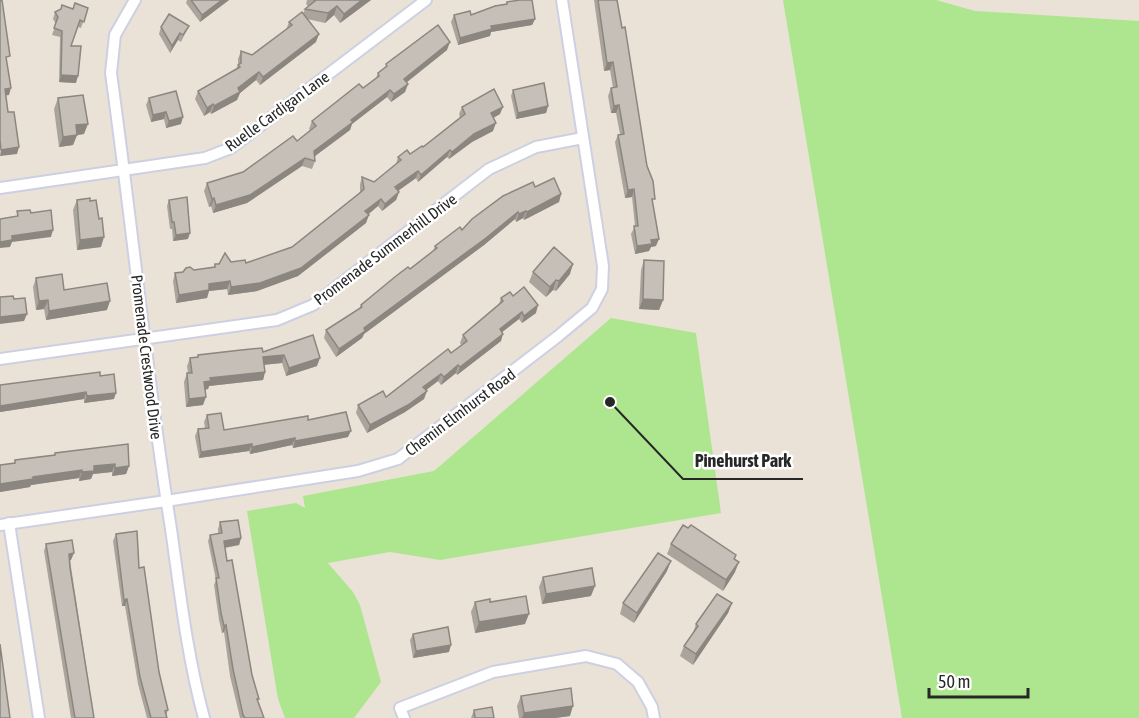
<svg xmlns="http://www.w3.org/2000/svg" width="1139" height="718" font-family="'Asap Condensed',sans-serif">
<rect width="100%" height="100%" fill="#ebe2d7"/>
<!-- green -->
<g fill="#ade68f">
<polygon points="783,0 936,0 975,11 1139,21 1139,718 902,718"/>
<polygon points="611,318 696,333 721,513 440,560 390,552 328,563 353,592 360,605 381,682 354,718 285,718 278,699 247,511 296,503 305,508 303,496 434,471"/>
</g>
<g fill="none" stroke-linecap="round" stroke-linejoin="round">
<!-- minor casing -->
<g stroke="#ccd0e1" stroke-width="14">
<g id="minor">
<path d="M135 0 115 35 111 73C132 225 147 378 171 529 180 592 187 656 204 718"/>
<polyline points="0,188 205,158 231,148 426,0"/>
<polyline points="0,359 277,320 313,305 489,169 536,147 583,138"/>
<polyline points="9,523 39,718"/>
<polyline points="0,525 166,501 358,471 398,459 557,337 592,308 602,289 603,266 562,0"/>
<polyline points="404,718 400,708 493,672 586,656 617,664 638,682 652,707 654,718"/>
</g>
</g>
<!-- minor -->
<use href="#minor" stroke="#fff" stroke-width="10"/>
</g>
<!-- wall -->
<g fill="#aaa49d">
<polygon points="187,0 229,0 200,22 186,3"/>
<polygon points="307,0 371,0 340,23 334,15 325,23 307,19 316,42 260,85 256,80 240,93 237,100 211,114 210,112 204,116 195,99 198,91 236,69 238,65 238,59 241,51 252,55 286,30 289,22 303,14 305,9 308,6 306,4"/>
<polygon points="594,0 617,0 653,204 656,246 651,247 649,251 635,254 631,234 635,226 632,197 625,198 615,142 618,135 620,134 616,113 611,113 608,96 611,88 613,88 610,70 604,71"/>
<polygon points="507,2 535,19 532,25 491,32 490,36 458,45 451,22 454,15 471,15 506,4"/>
<polygon points="88,8 81,28 78,27 71,46 76,83 59,82 60,37 52,35 56,24 53,19 55,12 73,9"/>
<polygon points="189,26 181,42 178,40 170,53 159,34 161,27"/>
<polygon points="447,50 406,82 408,84 405,92 391,102 387,97 352,124 350,130 315,156 315,161 312,169 302,166 247,203 213,213 211,206 209,207 204,191 207,183 243,172 297,141 310,130 309,129 312,121 363,88 376,78 378,73 385,68 386,64"/>
<polygon points="513,90 548,106 546,113 516,119 511,96"/>
<polygon points="58,98 84,134 77,135 73,145 59,147 54,109"/>
<polygon points="149,98 181,124 166,128 164,119 151,122 146,105"/>
<polygon points="462,107 500,114 493,118 493,131 472,142 449,159 447,157 418,182 416,178 398,191 399,192 396,200 382,211 378,206 368,214 366,223 298,276 257,291 228,295 227,289 209,291 207,298 176,303 173,281 175,273 214,267 215,264 231,262 246,263 292,247 360,192 360,184 362,177 374,182 396,164 398,157 410,154 423,147 460,117 459,114"/>
<polygon points="535,187 561,194 559,202 524,220 523,218 516,222 515,219 484,245 364,334 362,338 336,357 324,338 326,330 359,309 361,305 433,251 435,246"/>
<polygon points="77,200 101,247 77,250 73,210"/>
<polygon points="169,200 188,239 173,241 172,229 170,229 167,206"/>
<polygon points="644,260 663,300 659,310 639,309 641,270"/>
<polygon points="533,272 570,274 556,291 553,290 546,297 529,282"/>
<polygon points="36,278 64,290 107,310 46,320 44,309 36,310 33,287"/>
<polygon points="513,296 536,313 522,323 519,319 502,332 501,341 457,375 456,373 441,385 438,381 426,390 424,399 405,412 367,433 356,413 358,405 386,397 451,353 462,345 460,343 463,335 499,304 501,298"/>
<polygon points="313,335 317,366 286,376 282,363 264,365 265,372 263,380 209,386 208,389 205,390 203,405 186,407 184,382 187,373 188,373 187,366 190,358 197,357 198,355 263,352"/>
<polygon points="100,376 114,399 84,403 84,399 0,412 0,385"/>
<polygon points="207,415 224,430 308,420 348,437 293,448 292,445 250,454 249,451 199,458 195,436 198,429 205,428 204,422"/>
<polygon points="55,453 129,466 126,474 112,476 112,472 93,474 91,479 79,481 79,478 31,485 30,487 0,492 0,465 14,463 15,460 54,455"/>
<polygon points="220,522 241,538 239,545 225,548 227,561 252,675 258,702 264,718 240,718 230,676 224,632 222,633 219,620 214,585 216,580 208,541 210,535 218,533 218,529"/>
<polygon points="116,534 139,568 159,672 168,710 166,716 167,718 147,718 138,684 125,606 122,606 113,541"/>
<polygon points="46,544 71,560 70,560 94,718 71,718 44,551"/>
<polygon points="671,544 736,555 735,559 735,572 723,591 667,554"/>
<polygon points="667,571 634,623 620,614 623,603"/>
<polygon points="543,577 591,596 542,604 539,587"/>
<polygon points="475,602 490,602 525,624 475,633 471,612"/>
<polygon points="732,603 728,613 693,665 680,656 684,646 693,633 696,624"/>
<polygon points="413,634 449,652 413,658 410,640"/>
<polygon points="521,696 570,716 555,718 519,718 517,706"/>
<polygon points="474,710 494,718 471,718"/>
</g>
<!-- shaded-wall -->
<g fill="#8b8680">
<polygon points="222,0 229,0 200,22 202,15"/>
<polygon points="362,0 371,0 340,23 344,14"/>
<polygon points="337,6 334,15 325,23 328,13"/>
<polygon points="535,19 532,25 491,32 490,36 458,45 460,38 491,26"/>
<polygon points="180,33 178,40 170,53 172,46"/>
<polygon points="319,34 316,42 260,85 263,77"/>
<polygon points="450,42 447,50 401,87 404,79"/>
<polygon points="613,62 610,70 604,71 607,63"/>
<polygon points="259,72 256,80 240,93 237,100 211,114 214,106"/>
<polygon points="61,75 78,76 76,83 59,82"/>
<polygon points="408,84 405,92 391,102 394,94"/>
<polygon points="11,88 9,95 2,96 5,89"/>
<polygon points="390,90 387,97 352,124 350,130 311,159 314,151 351,120"/>
<polygon points="213,104 210,112 204,116 207,108"/>
<polygon points="619,105 616,113 611,113 614,106"/>
<polygon points="548,106 546,113 516,119 518,113"/>
<polygon points="503,107 500,114 488,121 491,113"/>
<polygon points="166,112 164,119 151,122 153,115"/>
<polygon points="183,117 181,124 166,128 169,121"/>
<polygon points="496,123 493,131 472,142 449,159 452,152 474,134"/>
<polygon points="88,124 84,134 77,135 73,145 59,147 63,137 76,125"/>
<polygon points="19,147 17,154 0,156 1,150"/>
<polygon points="450,150 447,157 418,182 421,175"/>
<polygon points="305,158 302,166 247,203 213,213 216,205"/>
<polygon points="418,171 416,178 392,195 395,187"/>
<polygon points="634,189 632,197 625,198 628,190"/>
<polygon points="399,192 396,200 382,211 385,204"/>
<polygon points="561,194 559,202 524,220 527,212"/>
<polygon points="214,198 211,206 209,207 212,199"/>
<polygon points="381,199 378,206 363,219 365,211"/>
<polygon points="526,211 523,218 516,222 519,214"/>
<polygon points="518,212 515,219 484,245 364,334 362,338 336,357 339,349 364,328"/>
<polygon points="369,215 366,223 298,276 257,291 228,295 231,287"/>
<polygon points="53,230 51,237 12,242 10,247 0,248 0,242 12,236"/>
<polygon points="190,233 188,239 173,241 176,235"/>
<polygon points="104,237 101,247 77,250 80,240"/>
<polygon points="659,239 656,246 651,247 649,251 635,254 637,246 651,240"/>
<polygon points="573,264 570,274 556,291 559,281"/>
<polygon points="556,280 553,290 546,297 550,287"/>
<polygon points="230,281 227,289 209,291 207,298 176,303 179,295 209,284"/>
<polygon points="643,299 663,300 659,310 639,309"/>
<polygon points="48,300 44,309 36,310 39,301"/>
<polygon points="110,301 107,310 46,320 49,311"/>
<polygon points="538,305 536,313 522,323 524,316"/>
<polygon points="522,312 519,319 497,336 500,329"/>
<polygon points="27,314 24,321 0,324 0,317"/>
<polygon points="503,334 501,341 457,375 460,367"/>
<polygon points="284,355 282,363 260,365 263,357"/>
<polygon points="320,358 317,366 286,376 289,368"/>
<polygon points="458,365 456,373 441,385 444,377"/>
<polygon points="265,372 263,380 209,386 208,389 201,390 204,382 210,378"/>
<polygon points="441,374 438,381 421,394 423,387"/>
<polygon points="427,391 424,399 405,412 367,433 370,425"/>
<polygon points="86,392 84,399 0,412 0,406"/>
<polygon points="116,393 114,399 84,403 87,396"/>
<polygon points="206,397 203,405 186,407 189,399"/>
<polygon points="351,431 348,437 293,448 295,441"/>
<polygon points="295,438 292,445 250,454 252,447"/>
<polygon points="252,444 249,451 199,458 201,452"/>
<polygon points="115,464 112,472 93,474 91,479 79,481 82,472 94,466"/>
<polygon points="129,466 126,474 112,476 115,468"/>
<polygon points="82,470 79,478 31,485 30,487 0,492 0,484 33,477"/>
<polygon points="241,538 239,545 222,548 224,541"/>
<polygon points="74,553 71,560 66,561 69,554"/>
<polygon points="671,561 667,571 634,623 637,613"/>
<polygon points="739,562 735,572 723,591 726,580"/>
<polygon points="595,586 591,596 542,604 546,594"/>
<polygon points="127,599 125,606 122,606 124,600"/>
<polygon points="732,603 728,613 693,665 696,654"/>
<polygon points="529,614 525,624 475,633 479,622"/>
<polygon points="226,625 224,632 222,633 224,626"/>
<polygon points="451,645 449,652 413,658 416,651"/>
<polygon points="573,706 570,716 555,718 522,718 524,713"/>
</g>
<!-- building -->
<g fill="#c6bfb7" stroke="#8b8680" stroke-width="1.5">
<polygon points="0,0 2,0 10,56 6,57 11,88 5,89 8,112 14,112 19,147 1,150 0,140"/>
<polygon points="191,0 222,0 202,15"/>
<polygon points="314,0 362,0 344,14 337,6 328,13 305,9 315,1"/>
<polygon points="520,0 532,0 535,19 491,26 492,29 460,38 454,15 470,11 471,15 495,6 507,4 507,2"/>
<polygon points="598,0 617,0 622,28 625,27 647,166 653,181 655,199 652,199 659,239 651,240 652,244 637,246 634,226 638,226 634,189 628,190 618,135 624,134 619,105 614,106 611,88 617,87 613,62 607,63"/>
<polygon points="75,3 88,8 84,22 80,20 71,46 81,46 78,76 61,75 62,31 54,28 58,17 55,12 61,9 62,5 73,9"/>
<polygon points="302,12 319,34 263,77 259,72 238,88 240,92 214,106 213,104 207,108 198,91 240,67 238,65 241,63 241,51 252,55 292,25 289,22"/>
<polygon points="169,14 189,26 183,35 180,33 172,46 161,27"/>
<polygon points="438,25 450,42 404,79 408,84 394,94 390,90 351,120 353,122 314,151 315,161 305,158 250,195 216,205 214,198 212,199 207,183 243,172 293,136 297,141 316,126 312,121 359,84 363,88 379,76 378,73 387,66 386,64"/>
<polygon points="544,83 548,106 518,113 513,90"/>
<polygon points="494,89 503,107 491,113 496,123 474,134 452,152 450,150 421,175 418,171 395,187 399,192 385,204 381,199 365,211 369,215 301,268 260,283 231,287 230,281 209,284 209,290 179,295 175,273 183,272 186,268 190,267 194,270 215,267 215,264 219,264 225,253 231,262 245,260 246,263 292,247 361,192 364,189 362,177 374,182 401,160 398,157 407,150 410,154 422,146 423,147 465,114 462,107"/>
<polygon points="176,91 183,117 169,121 166,112 153,115 149,98"/>
<polygon points="83,95 88,124 76,125 77,135 63,137 58,98"/>
<polygon points="554,178 561,194 527,212 526,211 519,214 518,212 486,238 364,328 365,331 339,349 326,330 362,307 361,305 396,276 408,267 410,269 437,248 435,246 460,227 462,230 472,219 503,196 533,182 535,187"/>
<polygon points="187,197 190,233 176,235 174,222 172,222 169,200"/>
<polygon points="90,198 90,201 96,200 99,219 102,218 104,237 80,240 77,200"/>
<polygon points="30,210 31,213 51,210 53,230 12,236 12,240 0,242 0,219 18,216 17,211"/>
<polygon points="554,247 573,264 559,281 556,280 550,287 533,272"/>
<polygon points="644,260 664,261 663,300 643,299"/>
<polygon points="62,274 64,290 107,283 110,301 49,311 48,300 39,301 36,278"/>
<polygon points="524,287 538,305 524,316 522,312 500,329 503,334 460,367 458,365 444,377 441,374 423,387 427,391 408,405 370,425 358,405 383,391 386,397 448,349 451,353 467,341 463,335 503,301 501,298 510,292 513,296"/>
<polygon points="13,296 14,299 25,298 27,314 0,317 0,297"/>
<polygon points="313,335 320,358 289,368 284,355 263,357 265,372 210,378 211,381 204,382 206,397 189,399 187,373 192,373 190,358 198,357 198,355 241,350 262,348 263,352"/>
<polygon points="100,372 100,376 114,374 116,393 87,396 86,392 0,406 0,385"/>
<polygon points="346,412 351,431 295,441 295,438 252,447 252,444 201,452 198,429 209,428 207,415 221,413 224,430 308,416 308,420"/>
<polygon points="128,444 129,466 115,468 115,464 94,466 94,471 82,472 82,470 33,477 33,479 0,484 0,465 15,463 15,460 55,455 55,453"/>
<polygon points="238,520 241,538 224,541 227,561 232,560 252,675 259,699 257,699 264,718 245,718 243,715 233,669 226,625 224,626 221,613 216,578 219,578 210,535 222,533 220,522"/>
<polygon points="683,525 688,528 691,525 736,555 734,559 739,562 726,580 671,544"/>
<polygon points="137,531 139,568 144,567 159,672 168,710 165,711 167,718 151,718 140,677 127,599 124,600 116,534"/>
<polygon points="72,540 74,553 69,554 70,568 94,718 75,718 46,544"/>
<polygon points="658,553 671,561 637,613 623,603"/>
<polygon points="592,568 595,586 546,594 543,577"/>
<polygon points="717,594 732,603 696,654 684,646 698,626 696,624"/>
<polygon points="526,596 529,614 479,622 475,602 490,599 490,602"/>
<polygon points="448,627 451,645 416,651 413,634"/>
<polygon points="0,644 10,718 0,718"/>
<polygon points="571,688 573,706 524,713 521,696"/>
<polygon points="492,707 494,718 475,718 474,710"/>
</g>
<g text-anchor="middle" stroke-width="5" stroke-linejoin="round" paint-order="stroke">
<!-- street labels -->
<g font-size="16" fill="#272727" stroke="#fff">
<text transform="translate(277 111) rotate(-36)" y="6">Ruelle Cardigan Lane</text>
<text transform="translate(385 249) rotate(-37)" y="6">Promenade Summerhill Drive</text>
<text transform="translate(147 357) rotate(83)" y="6">Promenade Crestwood Drive</text>
<text transform="translate(460 412) rotate(-37)" y="6">Chemin Elmhurst Road</text>
</g>
</g>
<!-- callouts -->
<path fill="none" stroke="#272727" stroke-width="2" d="M610 402L683 479H803"/>
<circle fill="#272727" stroke="#fff" stroke-width="2" cx="610" cy="402" r="6"/>
<g font-size="18" text-anchor="middle" font-weight="bold" fill="#272727" stroke="#fff" stroke-width="5" stroke-linejoin="round" paint-order="stroke">
<text x="743" y="467">Pinehurst Park</text>
</g>
<!-- scale -->
<path d="M929 688v9h99v-9" fill="none" stroke="#272727" stroke-width="3"/>
<text x="938" y="688" font-size="18" fill="#272727" stroke="#ffffff" stroke-width="4.5" paint-order="stroke">50 m</text>
</svg>
